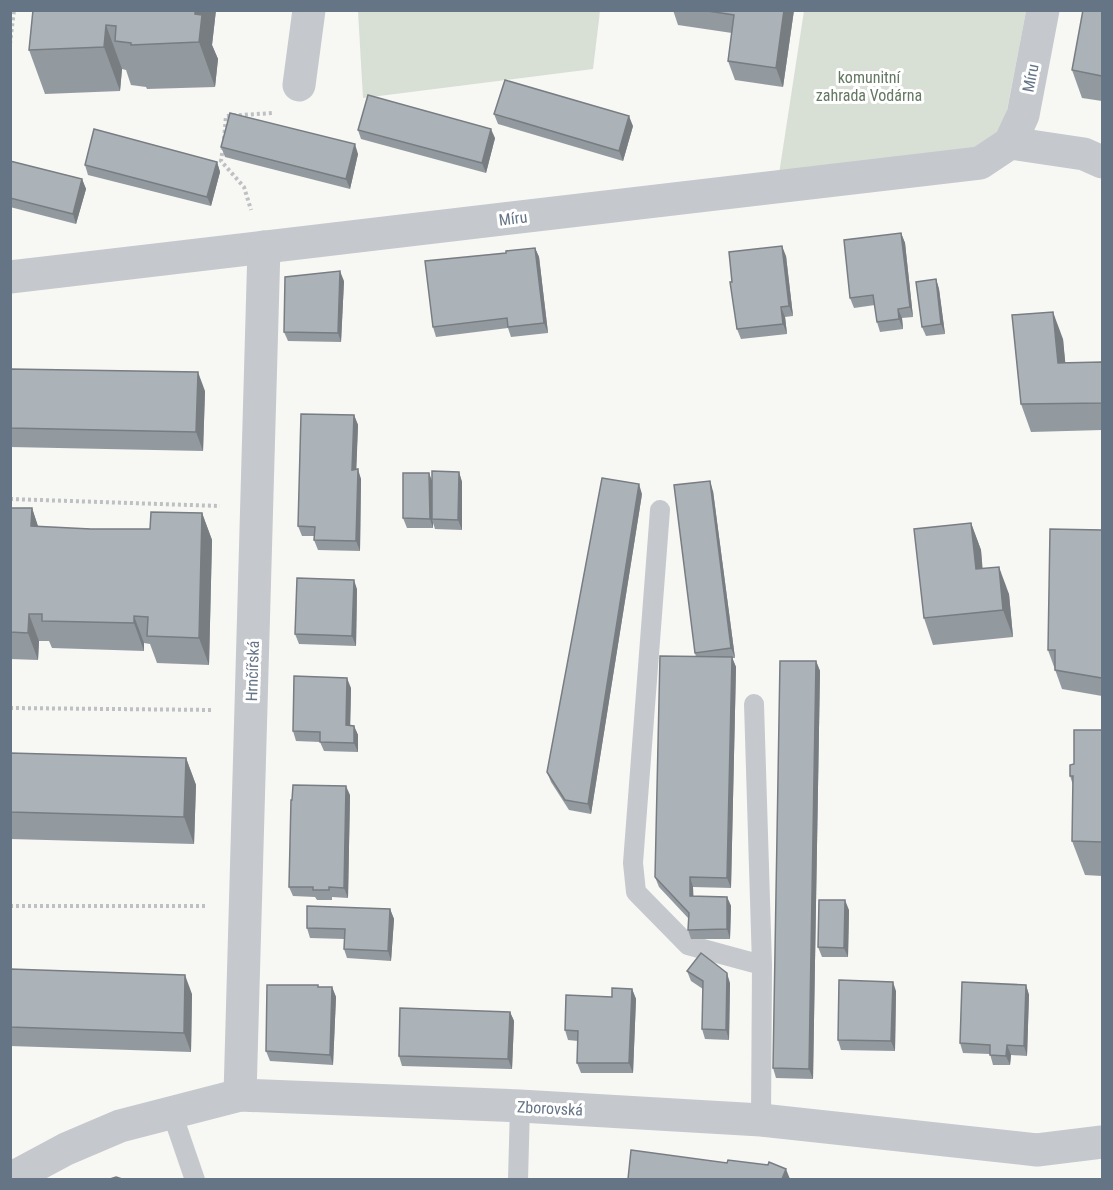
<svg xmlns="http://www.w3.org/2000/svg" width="1113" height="1190" font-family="'Roboto Condensed',sans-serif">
<rect width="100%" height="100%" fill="#f7f7f4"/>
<!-- green -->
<g fill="#d8dfd5">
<polygon points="358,11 600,11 593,69 363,98"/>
<polygon points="804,11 1026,11 1003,131 971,151 779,174"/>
</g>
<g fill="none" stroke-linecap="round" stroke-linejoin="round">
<!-- path -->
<g stroke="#bec1c3" stroke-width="4" stroke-dasharray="3 3" stroke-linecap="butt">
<polyline points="10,44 14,10"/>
<polyline points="224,139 226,116 273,113"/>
<polyline points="223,147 221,161 244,187 251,210"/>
<polyline points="10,499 220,506"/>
<polyline points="10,708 214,710"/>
<polyline points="10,906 208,906"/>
</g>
<!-- service -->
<g stroke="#c5c8cc" stroke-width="20">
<polyline points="660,510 633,863 636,892 688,945 762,965 754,704"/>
<polyline points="172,1113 195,1180"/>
<polyline points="761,1120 762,965"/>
<polyline points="518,1180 520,1106"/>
</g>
<!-- minor -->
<g stroke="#c5c8cc" stroke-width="33">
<polyline points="299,85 309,10"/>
<polyline points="1010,143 1084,154 1102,162"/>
<polyline points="10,277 980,163 1010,143 1023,115 1043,10"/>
<polyline points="240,1095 264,247"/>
<polyline points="10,1179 66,1149 120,1126 240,1095 520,1106 761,1120 1037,1150 1102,1142"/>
</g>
</g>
<!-- wall -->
<g fill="#939a9f">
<polygon points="33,10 216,10 212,45 218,59 215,87 147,89 146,87 131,85 126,70 122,69 120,91 45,94 29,50"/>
<polygon points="673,10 794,10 783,87 735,80 728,61 732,33 678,25"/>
<polygon points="1102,10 1102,101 1082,98 1072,70"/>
<polygon points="494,114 633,126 623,161 498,124"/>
<polygon points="358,130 495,138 486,173 361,139"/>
<polygon points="221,147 358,154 350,189 225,157"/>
<polygon points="10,161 82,179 86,189 76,224 10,207"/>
<polygon points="217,162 220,172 211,206 88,175 85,165"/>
<polygon points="901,233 905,243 913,317 902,318 903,329 880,332 877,322 875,305 854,308 850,298"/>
<polygon points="535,248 539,257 548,333 511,337 508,328 436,337 433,327 506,253"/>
<polygon points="786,256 793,316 785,317 787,334 741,339 737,329 732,282"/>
<polygon points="936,279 939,289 945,334 926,336 922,327"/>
<polygon points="344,281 341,342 288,341 284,332"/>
<polygon points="1063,339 1065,363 1102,362 1102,430 1031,432 1021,404"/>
<polygon points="10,369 205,391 203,451 10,447"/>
<polygon points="354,415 358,425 356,469 361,479 360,551 318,550 314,540 314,536 302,536 298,526"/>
<polygon points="459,472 462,482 462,530 435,529 433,523 433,528 407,528 403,518"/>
<polygon points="713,491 735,658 732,658 736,667 731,888 693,887 693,896 727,897 731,906 730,939 691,939 688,930 688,918 659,887 655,877 696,657 695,653"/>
<polygon points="642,494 591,814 569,810 551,782 547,772"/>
<polygon points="10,508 32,508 38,527 91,529 150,529 202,513 212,540 209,665 157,663 150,644 144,643 144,651 52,648 49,641 39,641 38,660 10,659"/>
<polygon points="971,523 981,550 982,568 1009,594 1013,637 933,645 924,618"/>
<polygon points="1102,530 1102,696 1062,689 1048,650"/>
<polygon points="357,589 356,646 299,644 295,634"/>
<polygon points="816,661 820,671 813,1079 776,1078 773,1068"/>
<polygon points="351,688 350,725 354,726 358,735 358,752 324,751 320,742 296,741 293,731"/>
<polygon points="1102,730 1102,876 1085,875 1072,841 1073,785 1070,776 1074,764"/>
<polygon points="10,753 186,758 196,785 194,844 10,839"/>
<polygon points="350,795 348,898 332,897 332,900 317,900 315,897 293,896 289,887"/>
<polygon points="390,909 394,919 391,961 347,958 344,949 344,939 310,938 307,928"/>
<polygon points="849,910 848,957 822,957 818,947"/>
<polygon points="10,969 192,994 191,1052 10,1046"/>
<polygon points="687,971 730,983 729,1040 705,1039 702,1029 703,989 691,981"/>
<polygon points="1026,985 1029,995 1027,1056 1011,1055 1010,1065 993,1065 990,1054 963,1053 960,1043"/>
<polygon points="319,987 332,987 336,997 333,1065 270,1061 266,1051"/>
<polygon points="632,989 636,999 633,1073 581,1073 577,1063 578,1041 568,1040 565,1030 612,997"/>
<polygon points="896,991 895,1051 841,1050 838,1040"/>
<polygon points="510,1012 514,1021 512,1069 402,1066 399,1056"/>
</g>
<!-- shaded-wall -->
<g fill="#787d82">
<polygon points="195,10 216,10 212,45 218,59 215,87 199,42 195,14"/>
<polygon points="784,10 794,10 783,87 776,68"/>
<polygon points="106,25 122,69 120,91 104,47"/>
<polygon points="629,116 633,126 623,161 619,151"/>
<polygon points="491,129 495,138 486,173 482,163"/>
<polygon points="355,144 358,154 350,189 346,179"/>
<polygon points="217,162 220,172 211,206 207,197"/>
<polygon points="82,179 86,189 76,224 73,214"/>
<polygon points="901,233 905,243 913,317 910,307"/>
<polygon points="782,246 786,256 793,316 789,306"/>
<polygon points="535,248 539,257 548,333 544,323"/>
<polygon points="340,271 344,281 341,342 338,333"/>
<polygon points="936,279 939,289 945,334 941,324"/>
<polygon points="781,307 785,317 787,334 783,324"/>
<polygon points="898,309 902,318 903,329 899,319"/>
<polygon points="1053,312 1063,339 1068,390 1058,363"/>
<polygon points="198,372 205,391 203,451 196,432"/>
<polygon points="354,415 358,425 356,479 352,470"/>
<polygon points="358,469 361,479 360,551 356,541"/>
<polygon points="459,472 462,482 462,530 458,520"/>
<polygon points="429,473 433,483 432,519 433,523 433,528 430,519"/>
<polygon points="710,481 713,491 735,658 731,648"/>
<polygon points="639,484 642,494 591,814 588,804"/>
<polygon points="32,508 41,535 31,526"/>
<polygon points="202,513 212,540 209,665 199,638"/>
<polygon points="971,523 981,550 985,596 976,569"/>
<polygon points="999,567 1009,594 1013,637 1003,610"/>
<polygon points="354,580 357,589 356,646 352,636"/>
<polygon points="29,614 39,641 38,660 28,633"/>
<polygon points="134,616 144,643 144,651 134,623"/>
<polygon points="732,657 736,667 731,888 727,878"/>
<polygon points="816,661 820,671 813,1079 809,1069"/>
<polygon points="347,678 351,688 350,735 346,725"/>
<polygon points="354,726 358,735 358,752 354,743"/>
<polygon points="186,758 196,785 194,844 184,817"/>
<polygon points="346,786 350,795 348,898 344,888"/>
<polygon points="690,877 693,887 694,905 690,896"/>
<polygon points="727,897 731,906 730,939 727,929"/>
<polygon points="845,900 849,910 848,957 844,948"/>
<polygon points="390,909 394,919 391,961 388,951"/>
<polygon points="727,973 730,983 729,1040 726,1030"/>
<polygon points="185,975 192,994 191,1052 184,1033"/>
<polygon points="893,982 896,991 895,1051 891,1041"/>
<polygon points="1026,985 1029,995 1027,1056 1024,1046"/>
<polygon points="332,987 336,997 333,1065 330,1055"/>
<polygon points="632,989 636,999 633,1073 629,1063"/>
<polygon points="510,1012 514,1021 512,1069 508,1059"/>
<polygon points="1007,1045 1011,1055 1010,1065 1006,1056"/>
<polygon points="786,1169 790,1179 782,1179"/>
</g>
<!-- building -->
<g fill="#abb3b9" stroke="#787d82" stroke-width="1.5">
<polygon points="33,10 195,10 195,14 202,15 199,42 131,45 131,43 115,41 116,26 106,25 104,47 29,50"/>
<polygon points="701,10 784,10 776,68 728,61 734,15"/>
<polygon points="1083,10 1102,10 1102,76 1072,70"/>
<polygon points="505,80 629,116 619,151 494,114"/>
<polygon points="368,95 491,129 482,163 358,130"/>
<polygon points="230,113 355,144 346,179 221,147"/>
<polygon points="94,129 217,162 207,197 85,165"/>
<polygon points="10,161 82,179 73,214 10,198"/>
<polygon points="901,233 910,307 898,309 899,319 877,322 873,295 850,298 844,240"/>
<polygon points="782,246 789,306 781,307 783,324 737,329 730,282 732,282 729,252"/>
<polygon points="535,248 544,323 508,327 507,318 433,327 425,261 506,253 506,251"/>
<polygon points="340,271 338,333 284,332 285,277"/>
<polygon points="936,279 941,324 922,327 916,282"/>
<polygon points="1053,312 1058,363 1102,362 1102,403 1021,404 1012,315"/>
<polygon points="10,369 198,372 196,432 10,428"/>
<polygon points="301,414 354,415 352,470 358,469 356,541 314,540 315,527 298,526"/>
<polygon points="432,471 459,472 458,520 432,519"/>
<polygon points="403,473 429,473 430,519 403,518"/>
<polygon points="602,478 639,484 588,804 565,800 547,772"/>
<polygon points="710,481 731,648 695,653 674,485"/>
<polygon points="10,508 32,508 31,526 91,529 150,529 151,512 202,513 199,638 147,636 148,617 134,616 134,623 42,621 42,614 29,614 28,633 10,632"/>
<polygon points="971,523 976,569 999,567 1003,610 924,618 914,529"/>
<polygon points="1050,529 1102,530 1102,678 1055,670 1055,650 1048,650"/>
<polygon points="297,578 354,580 352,636 295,634"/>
<polygon points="660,656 732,657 727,878 690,877 690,896 727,897 727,929 688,930 689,913 655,877"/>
<polygon points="780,661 816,661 809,1069 773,1068"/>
<polygon points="294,676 347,678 346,725 354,726 354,743 320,742 320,732 293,731"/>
<polygon points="1074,730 1102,730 1102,842 1072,841 1073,776 1070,776 1070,765 1074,764"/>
<polygon points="10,753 186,758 184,817 10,812"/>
<polygon points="293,785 346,786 344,888 329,887 329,890 313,890 313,887 289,887 291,800 292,800"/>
<polygon points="819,900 845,900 844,948 818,947"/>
<polygon points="307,906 390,909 388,951 344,949 345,929 307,928"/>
<polygon points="701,953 727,973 726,1030 702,1029 703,981 687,971"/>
<polygon points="10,969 185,975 184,1033 10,1027"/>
<polygon points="839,980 893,982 891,1041 838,1040"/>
<polygon points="962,982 1026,985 1024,1046 1007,1045 1006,1056 990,1055 990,1045 960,1043"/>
<polygon points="267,985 318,985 318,987 332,987 330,1055 266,1051"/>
<polygon points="612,988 632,989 629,1063 577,1063 578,1031 565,1030 566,995 612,997"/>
<polygon points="400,1008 510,1012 508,1059 399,1056"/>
<polygon points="631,1150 727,1163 728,1160 768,1165 769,1162 786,1169 782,1179 628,1179"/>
<polygon points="116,1177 122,1179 110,1179"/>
</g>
<g text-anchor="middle" stroke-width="6" stroke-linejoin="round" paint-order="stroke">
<!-- park labels -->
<g font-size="16" fill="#637860" stroke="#fff">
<text x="869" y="83">komunitní<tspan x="869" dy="18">zahrada Vodárna</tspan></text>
</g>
<!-- street labels -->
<g font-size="16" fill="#657586" stroke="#fff">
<text transform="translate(1030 78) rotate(-79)" y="6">Míru</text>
<text transform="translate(513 218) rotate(-7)" y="6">Míru</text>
<text transform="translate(252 671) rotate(-88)" y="6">Hrnčířská</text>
<text transform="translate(550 1108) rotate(3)" y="6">Zborovská</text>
</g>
</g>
<!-- border -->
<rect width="1113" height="1190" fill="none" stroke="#657586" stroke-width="24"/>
</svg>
